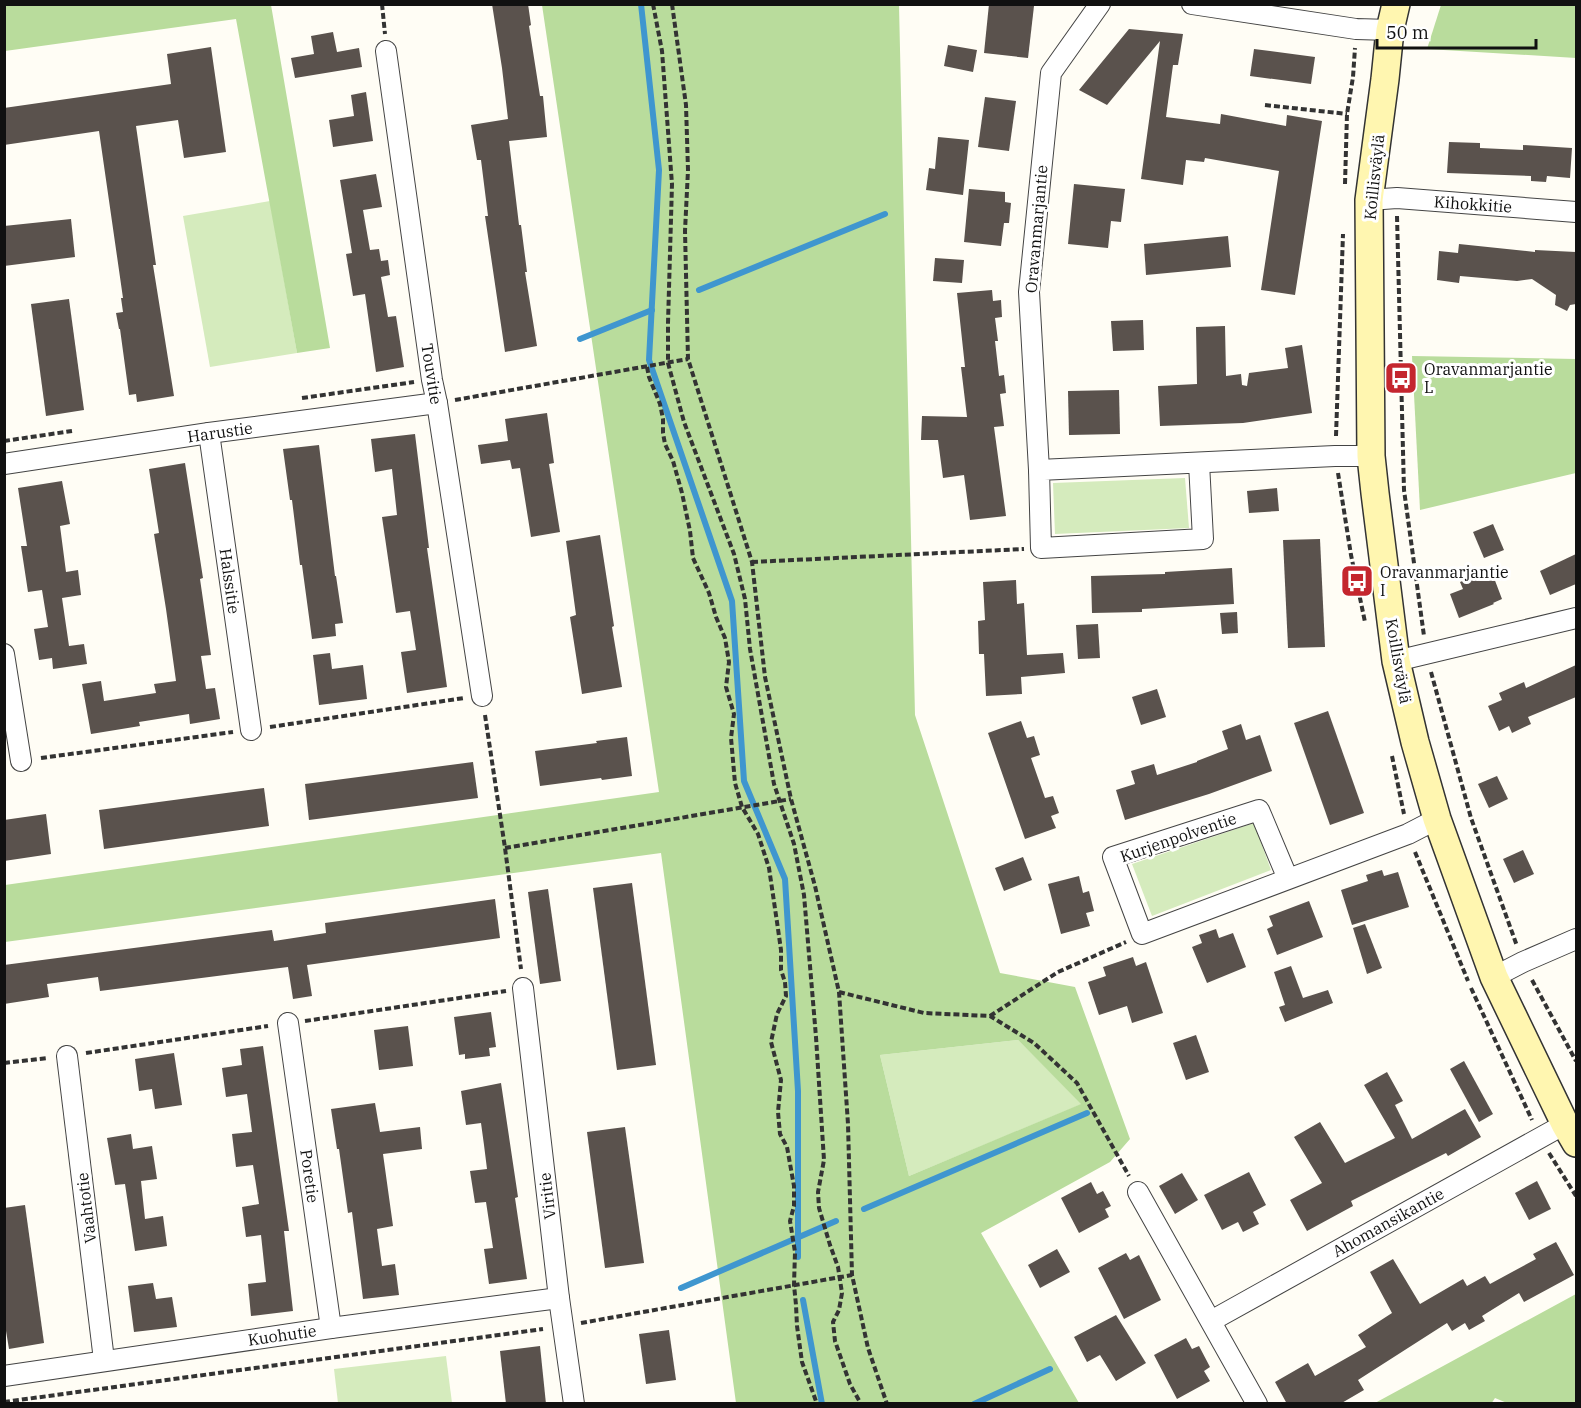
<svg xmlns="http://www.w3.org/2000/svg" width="1581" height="1408" font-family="'IBM Plex Serif',serif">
<rect width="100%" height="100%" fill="#fffdf5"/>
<!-- green -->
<g fill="#d5ebbd">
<polygon points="270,201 297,353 210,367 183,216"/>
<polygon points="1185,478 1189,528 1055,534 1053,483"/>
<polygon points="1254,823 1271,870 1152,916 1132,864"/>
<polygon points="1018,1040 1082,1104 909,1176 880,1055"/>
<polygon points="446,1356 452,1403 338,1403 334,1369"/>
</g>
<!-- forest -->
<g fill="#b9dc9c" fill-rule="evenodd">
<polygon points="4,5 271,5 330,348 297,353 236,19 5,51"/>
<path d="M542 5H899L915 715 1000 973 1075 987 1130 1139 1110 1162 981 1233 1079 1403H736L661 853 5 942V885L659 792ZM1018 1040 1081 1104 909 1176 880 1055Z"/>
<polygon points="1441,5 1576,5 1576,58 1427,49"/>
<polygon points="1412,356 1576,359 1576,473 1420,510"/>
<polygon points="1576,1294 1576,1403 1507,1403 1495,1398 1491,1404 1375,1403"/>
</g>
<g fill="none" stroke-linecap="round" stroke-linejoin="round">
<!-- stream -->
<g stroke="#3f96cf" stroke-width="6">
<polyline points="641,4 659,170 649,360 732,601 744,781 785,879 798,1091 798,1257"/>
<polyline points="699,290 885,214"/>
<polyline points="580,339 652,310"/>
<polyline points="864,1209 1087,1113"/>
<polyline points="681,1288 836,1221"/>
<polyline points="803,1300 822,1404"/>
<polyline points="974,1404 1050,1369"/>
</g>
</g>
<!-- building -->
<g fill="#5a524d">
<polygon points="492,4 528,4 531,25 529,26 540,96 543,96 547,137 509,141 519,225 521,225 527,272 525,272 537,346 505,352 485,216 488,216 481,160 477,160 471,125 508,119 502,68"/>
<polygon points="989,4 1034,6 1028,58 984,53"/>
<polygon points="1129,29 1183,34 1178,65 1173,65 1166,117 1220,124 1221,114 1286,126 1287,115 1322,121 1295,295 1261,290 1279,171 1205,158 1204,162 1186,160 1183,185 1141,179 1160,41 1107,105 1079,90"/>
<polygon points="333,32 337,52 359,48 362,67 295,78 291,58 314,54 311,36"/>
<polygon points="948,45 977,50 973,72 944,66"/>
<polygon points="211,47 226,152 184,158 178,120 136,126 156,265 153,265 174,396 137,402 136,394 129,395 120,329 119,329 116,313 123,312 121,298 123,298 99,131 4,145 4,108 171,84 167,54"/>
<polygon points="1254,49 1315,57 1311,84 1250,76"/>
<polygon points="366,92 373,141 333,147 329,120 354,116 351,95"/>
<polygon points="985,97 1016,101 1009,151 978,147"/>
<polygon points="938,137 969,140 963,195 926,190 929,168 935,169"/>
<polygon points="1449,142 1480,143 1480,148 1523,150 1523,145 1572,148 1570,178 1547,176 1546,182 1531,181 1531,176 1447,173"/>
<polygon points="376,174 382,207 363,210 370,250 379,249 381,261 388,260 390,275 381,277 388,317 396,316 404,367 376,372 365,294 353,296 346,254 352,253 340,180"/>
<polygon points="1074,184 1125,189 1121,222 1111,221 1108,248 1068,244"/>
<polygon points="969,189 1005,192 1005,202 1011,203 1009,223 1004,223 1001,246 964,242"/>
<polygon points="71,219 75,257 4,266 4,226"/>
<polygon points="1228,236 1231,267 1146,275 1144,244"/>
<polygon points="1459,244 1535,252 1535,250 1576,252 1576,304 1570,305 1567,311 1555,305 1556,295 1532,279 1517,281 1460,276 1459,283 1437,280 1439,251 1458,253"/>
<polygon points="935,258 964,260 962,283 933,281"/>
<polygon points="992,290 993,301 1001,300 1002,317 995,318 998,341 995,341 999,376 1004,375 1006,393 1000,394 1004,426 994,427 1006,516 970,520 964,475 943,478 938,440 921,440 922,416 967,417 961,367 965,367 957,293"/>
<polygon points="69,299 84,410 46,416 31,304"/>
<polygon points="1143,320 1144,350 1113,351 1111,321"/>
<polygon points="1225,326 1226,376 1241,374 1242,385 1247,386 1249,373 1288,368 1285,348 1302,345 1312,413 1243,423 1160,426 1158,386 1197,384 1196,327"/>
<polygon points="1119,390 1120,434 1069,435 1068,391"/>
<polygon points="547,413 554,463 549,464 560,532 531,537 520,468 512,469 510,460 481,464 478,445 508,441 505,419"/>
<polygon points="415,434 429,548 427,548 447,687 407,693 401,652 416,650 413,630 410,611 396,613 382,517 397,515 392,469 375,472 371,439"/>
<polygon points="319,445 335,576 336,576 343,623 335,624 336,636 312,639 302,565 300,565 292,500 290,500 283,449"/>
<polygon points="185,463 203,578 200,579 211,655 201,656 206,689 215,688 220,719 190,724 189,714 139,722 140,726 91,734 82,684 101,681 104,701 156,693 154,684 176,681 166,609 154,534 159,533 149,469"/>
<polygon points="62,481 70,524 60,526 66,572 78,570 81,595 62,598 69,646 84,644 87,664 53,669 52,658 39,660 34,629 48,627 42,590 28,592 21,546 27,546 18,488"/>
<polygon points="1277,488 1279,511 1249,513 1247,491"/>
<polygon points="1493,524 1504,550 1484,558 1473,532"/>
<polygon points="600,535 614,626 612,627 622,687 582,694 570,617 576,615 566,541"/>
<polygon points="1320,539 1325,647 1288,648 1283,540"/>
<polygon points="1576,554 1576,584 1550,595 1540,571"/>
<polygon points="1232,568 1234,604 1142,609 1142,612 1092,613 1091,576 1165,574 1165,572"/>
<polygon points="1491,570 1502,599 1493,603 1494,604 1459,618 1450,594 1463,589 1460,582"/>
<polygon points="1016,580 1017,604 1024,603 1027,655 1063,653 1065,673 1021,677 1022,694 986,696 984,654 979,654 978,621 985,620 983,582"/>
<polygon points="1237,612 1238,633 1222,634 1220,613"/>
<polygon points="1098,624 1100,658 1078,659 1076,625"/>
<polygon points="330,653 332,669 363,665 367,699 319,705 313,655"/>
<polygon points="1576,665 1576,697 1528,717 1531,724 1512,733 1509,726 1499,731 1488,706 1502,700 1499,693 1524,682 1526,688"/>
<polygon points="1157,689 1166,717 1141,725 1132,697"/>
<polygon points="1328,711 1364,813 1330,825 1294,723"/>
<polygon points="1021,721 1027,738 1034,736 1040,755 1031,758 1045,798 1053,796 1059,813 1051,816 1056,828 1025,839 988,733"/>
<polygon points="1241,724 1246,740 1260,735 1272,771 1209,794 1125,820 1116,790 1135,784 1131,771 1154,764 1157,775 1197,762 1197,761 1228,749 1222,731"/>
<polygon points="627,737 632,776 602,780 601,778 540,786 535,751 597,743 596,741"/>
<polygon points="473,762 478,798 309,820 305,784"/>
<polygon points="1497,776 1508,799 1489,808 1478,784"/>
<polygon points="264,788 269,826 104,849 99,810"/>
<polygon points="46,814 51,854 4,861 4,820"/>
<polygon points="1523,850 1534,874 1514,883 1503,859"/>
<polygon points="1023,857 1032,880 1004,891 995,868"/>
<polygon points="1382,870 1384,876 1398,872 1409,907 1352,925 1341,890 1368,881 1366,875"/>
<polygon points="1079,876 1083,893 1089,891 1094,911 1086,913 1090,926 1061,934 1048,884"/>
<polygon points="632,883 656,1065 617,1070 593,888"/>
<polygon points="548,889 561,981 540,984 528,892"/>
<polygon points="495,899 500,938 307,965 312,996 293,999 288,967 100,991 98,977 47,984 49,997 4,1004 4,965 272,930 274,941 326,933 325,923"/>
<polygon points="1309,901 1323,937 1277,955 1267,929 1273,926 1269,916"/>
<polygon points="1365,924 1382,968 1367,974 1353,928"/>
<polygon points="1216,929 1219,938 1233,933 1246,967 1207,983 1192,947 1202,943 1199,935"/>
<polygon points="1133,957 1136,966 1146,962 1163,1013 1132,1023 1127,1006 1099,1015 1088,982 1106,976 1103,967"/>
<polygon points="1291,966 1303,998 1328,990 1333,1003 1285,1022 1279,1007 1285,1005 1274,972"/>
<polygon points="491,1012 496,1047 489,1048 490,1056 465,1059 465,1054 459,1055 454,1017"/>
<polygon points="408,1026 413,1066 379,1070 374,1030"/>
<polygon points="1196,1035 1209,1072 1186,1080 1173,1043"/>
<polygon points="263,1046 289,1231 284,1231 293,1311 251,1316 248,1284 266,1282 261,1235 246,1237 242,1207 259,1204 253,1165 236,1167 232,1134 252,1132 247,1094 226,1097 222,1068 242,1065 240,1049"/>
<polygon points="174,1053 182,1105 155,1109 152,1089 139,1091 135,1059"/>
<polygon points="1464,1061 1493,1114 1479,1122 1450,1069"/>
<polygon points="1387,1072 1403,1101 1395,1105 1412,1139 1465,1109 1481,1137 1448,1156 1446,1153 1351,1201 1353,1206 1307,1231 1290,1200 1322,1183 1294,1137 1320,1122 1345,1163 1395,1138 1364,1085"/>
<polygon points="501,1083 518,1197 515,1198 527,1279 489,1284 484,1249 493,1248 486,1202 475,1203 470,1171 487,1169 484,1145 481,1123 466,1125 461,1091"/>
<polygon points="375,1103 380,1132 420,1127 422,1149 383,1154 393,1226 377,1229 382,1266 395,1264 399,1295 363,1299 352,1212 348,1213 339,1149 337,1149 331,1109"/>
<polygon points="625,1127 644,1263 605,1268 587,1132"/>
<polygon points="131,1134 133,1149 152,1146 157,1179 141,1181 145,1219 163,1216 167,1246 135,1251 125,1184 115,1185 107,1138"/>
<polygon points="1249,1172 1266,1205 1253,1212 1259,1224 1243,1232 1238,1222 1222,1230 1204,1195"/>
<polygon points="1182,1173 1198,1200 1175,1214 1159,1186"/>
<polygon points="1537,1181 1551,1209 1529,1220 1515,1193"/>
<polygon points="1091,1182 1097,1194 1103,1191 1111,1206 1105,1209 1109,1217 1079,1233 1061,1198"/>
<polygon points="25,1205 44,1343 9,1349 4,1319 4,1208"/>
<polygon points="1556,1242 1574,1275 1524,1302 1519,1293 1482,1316 1485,1321 1469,1330 1465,1323 1452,1331 1447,1323 1358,1380 1364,1390 1340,1404 1287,1404 1275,1382 1308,1363 1315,1376 1366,1347 1358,1335 1392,1313 1370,1272 1393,1259 1420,1304 1463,1279 1467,1286 1485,1276 1490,1284 1536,1259 1533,1254"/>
<polygon points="1057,1249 1070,1272 1040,1288 1028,1265"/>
<polygon points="1126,1253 1130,1260 1139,1255 1161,1300 1124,1319 1098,1268"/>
<polygon points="153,1283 156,1299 172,1297 177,1327 134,1332 128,1286"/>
<polygon points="1116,1315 1146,1363 1116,1381 1100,1355 1087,1362 1074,1337"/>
<polygon points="669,1330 676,1380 646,1384 639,1334"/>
<polygon points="1186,1338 1192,1349 1199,1346 1210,1367 1204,1371 1210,1381 1177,1399 1154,1355"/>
<polygon points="540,1346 546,1404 506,1404 500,1351"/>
</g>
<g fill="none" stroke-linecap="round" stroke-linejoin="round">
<!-- street casing -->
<g stroke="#444" stroke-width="22">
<g id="street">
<polyline points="1192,4 1356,29 1390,30"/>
<polyline points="386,51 432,380 437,403 482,696"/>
<polyline points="1369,200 1397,198 1576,212"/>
<polyline points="209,433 251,730"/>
<polyline points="1199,463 1203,539 1041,548 1039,470 1335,456 1371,456"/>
<polyline points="4,464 209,433 437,403"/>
<polyline points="1039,470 1029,292 1051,73 1100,4"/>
<polyline points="4,654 21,761"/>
<polyline points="1396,661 1576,618"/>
<polyline points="1288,879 1259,810 1113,857 1142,934 1408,834 1437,819"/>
<polyline points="1494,977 1523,962 1576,939"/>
<polyline points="523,988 559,1298 574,1404"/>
<polyline points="288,1023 331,1328"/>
<polyline points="67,1056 104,1360"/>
<polyline points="1138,1192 1257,1404"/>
<polyline points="1211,1321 1565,1124"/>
<polyline points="4,1376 331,1328 559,1298"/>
</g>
</g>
<!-- secondary casing -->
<g stroke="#333" stroke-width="30">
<polyline id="secondary" points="1396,4 1390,30 1385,79 1369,200 1371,456 1375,493 1396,661 1415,742 1437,819 1494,977 1565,1124 1576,1143"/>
</g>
<!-- path -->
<g stroke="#333" stroke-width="4" stroke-dasharray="6 3" stroke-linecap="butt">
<polyline points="382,4 385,34"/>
<polyline points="653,4 662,51 672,184 668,323 668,363 684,422 734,554 745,599 750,649 774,784 794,844 804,895 816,1037 824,1160 818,1192 819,1208 830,1245 838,1267 842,1293 839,1310 833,1322 835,1341 850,1384 861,1404"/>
<polyline points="672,4 686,105 688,170 685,231 688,359 752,562 765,677 791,799 815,886 839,992 848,1124 852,1275 868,1348 887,1404"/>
<polyline points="1265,105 1347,114"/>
<polyline points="1345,184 1347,114 1353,77 1355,48"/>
<polyline points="1397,216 1404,490 1424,636"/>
<polyline points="647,367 649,377 660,404 663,419 663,433 665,444 673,461 682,493 690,531 693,558 709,593 716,617 725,638 729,662 726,687 734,714 731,738 735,783 742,807 758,834 769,868 777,922 781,950 781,970 785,982 786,996 777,1014 771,1042 781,1080 778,1112 780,1134 787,1147 794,1186 794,1206 790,1221 795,1252 794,1285 796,1305 797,1326 802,1362 817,1404"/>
<polyline points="302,398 414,382"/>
<polyline points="455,400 688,359"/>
<polyline points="1336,436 1343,234"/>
<polyline points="4,441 72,431"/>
<polyline points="1338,473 1351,555 1365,622"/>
<polyline points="752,562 1024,549"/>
<polyline points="1431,672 1471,818 1517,946"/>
<polyline points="485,715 505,848 521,969"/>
<polyline points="270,727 464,698"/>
<polyline points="1392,756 1404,814"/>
<polyline points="41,758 233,732"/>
<polyline points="505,848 791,799"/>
<polyline points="1415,852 1468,981"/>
<polyline points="1532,980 1576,1061"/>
<polyline points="1471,988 1532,1120"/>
<polyline points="839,992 924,1013 990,1016 1034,1043 1077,1083 1129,1176"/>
<polyline points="990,1016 1058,972 1126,942"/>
<polyline points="305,1021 506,991"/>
<polyline points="86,1053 268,1026"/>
<polyline points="4,1063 48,1058"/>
<polyline points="1549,1153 1576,1196"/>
<polyline points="581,1323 852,1275"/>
<polyline points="4,1402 543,1329"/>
</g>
<!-- street -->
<use href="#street" stroke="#fff" stroke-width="20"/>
<!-- secondary -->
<use href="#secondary" stroke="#fff6b0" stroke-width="27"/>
</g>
<!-- icons -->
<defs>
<g id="bus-square" transform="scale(1.725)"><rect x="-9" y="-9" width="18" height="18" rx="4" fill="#c4262e" stroke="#fff"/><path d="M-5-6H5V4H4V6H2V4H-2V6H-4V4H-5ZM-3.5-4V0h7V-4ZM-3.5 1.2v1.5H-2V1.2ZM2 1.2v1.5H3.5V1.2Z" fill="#fff"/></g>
</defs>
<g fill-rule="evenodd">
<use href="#bus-square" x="1401" y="378"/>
<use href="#bus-square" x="1357" y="581"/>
</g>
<g text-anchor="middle" stroke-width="6" stroke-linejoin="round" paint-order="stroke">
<!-- street labels -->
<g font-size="16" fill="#111" stroke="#fff">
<text transform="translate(1374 177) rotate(-84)" y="6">Koillisväylä</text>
<text transform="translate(1473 204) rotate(4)" y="6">Kihokkitie</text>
<text transform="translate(1036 229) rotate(-85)" y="6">Oravanmarjantie</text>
<text transform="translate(432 374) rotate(81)" y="6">Touvitie</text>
<text transform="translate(220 432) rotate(-8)" y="6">Harustie</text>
<text transform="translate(230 581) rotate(82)" y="6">Halssitie</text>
<text transform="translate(1399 661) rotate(80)" y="6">Koillisväylä</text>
<text transform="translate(1178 837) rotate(-19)" y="6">Kurjenpolventie</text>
<text transform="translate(310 1176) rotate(82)" y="6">Poretie</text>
<text transform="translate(547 1196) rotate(-97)" y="6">Viritie</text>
<text transform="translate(86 1208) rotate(-97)" y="6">Vaahtotie</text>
<text transform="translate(1388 1222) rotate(-29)" y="6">Ahomansikantie</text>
<text transform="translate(282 1335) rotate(-8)" y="6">Kuohutie</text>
</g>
<!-- poi labels -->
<g font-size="16" fill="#111" stroke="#fff" text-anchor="start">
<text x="1424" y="375">Oravanmarjantie<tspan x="1424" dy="18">L</tspan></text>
<text x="1380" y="578">Oravanmarjantie<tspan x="1380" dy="18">I</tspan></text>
</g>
</g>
<!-- border -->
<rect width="1581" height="1408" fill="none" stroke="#111111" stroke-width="12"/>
<!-- scale -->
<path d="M1377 39v9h159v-9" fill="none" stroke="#111111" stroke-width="3"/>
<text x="1386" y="39" font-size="18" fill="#111111" stroke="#ffffff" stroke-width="4.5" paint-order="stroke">50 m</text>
</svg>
